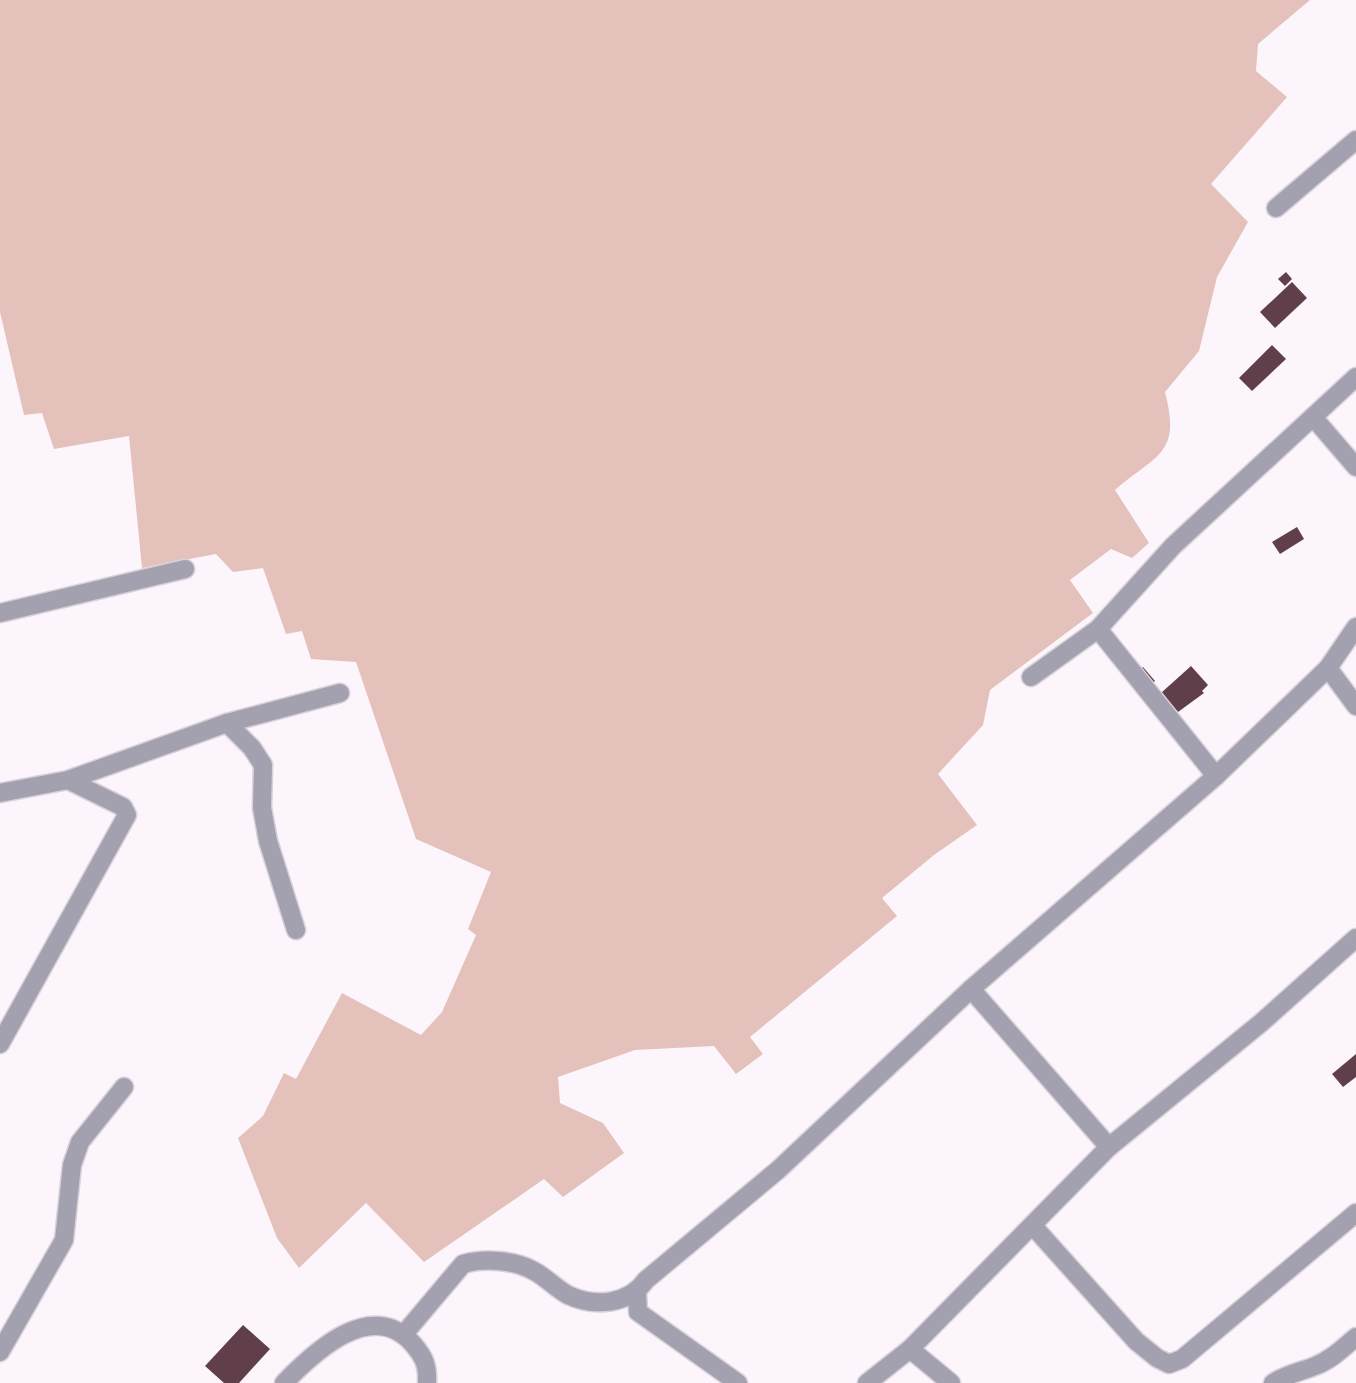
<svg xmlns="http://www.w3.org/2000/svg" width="1356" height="1383" font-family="'Open Sans',sans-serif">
<rect width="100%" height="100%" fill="#fcf6fc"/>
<!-- green -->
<path fill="#e4c1bb" d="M0 0H1310L1258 44 1256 71 1287 97 1211 184 1248 222 1217 277 1199 351 1165 392C1181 455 1158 453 1115 490L1149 543 1132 558 1111 549 1070 580 1093 613 990 690 983 725 938 774 977 825 934 855 882 898 897 916 750 1037 763 1054 736 1074 714 1046 635 1050 558 1077 560 1103 603 1123 624 1153 563 1197 544 1179 424 1262 366 1203 299 1268 277 1238 238 1138 263 1116 284 1073 296 1079 342 993 421 1035 442 1012 476 935 468 929 491 872 416 839 356 662 311 659 302 631 286 634 263 568 233 572 216 554 142 568 129 436 54 449 42 413 24 415 0 312Z"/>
<!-- building -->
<g fill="#603f4b">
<polygon points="1286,272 1292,279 1285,286 1278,279"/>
<polygon points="1292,282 1307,298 1275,328 1260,312"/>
<polygon points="1272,345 1286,359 1252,391 1239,378"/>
<polygon points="1297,527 1304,539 1280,554 1272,542"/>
<polygon points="1191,666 1208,685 1202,691 1204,693 1178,712 1161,693"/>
<polygon points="1143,667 1155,681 1147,688 1135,674"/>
<polygon points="1356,1054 1356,1077 1343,1087 1332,1074"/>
<polygon points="243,1325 270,1349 239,1383 224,1383 205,1366"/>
</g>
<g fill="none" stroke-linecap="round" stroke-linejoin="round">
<!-- street casing -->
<g stroke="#d8d1d8" stroke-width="21">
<g id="street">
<polyline points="1276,208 1356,140"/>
<polyline points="1313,417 1356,467"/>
<polyline points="0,613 185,569"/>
<polyline points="1356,627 1328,668 1356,706"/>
<polyline points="1098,629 1216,776"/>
<polyline points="1031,677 1098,629 1173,546 1356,377"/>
<polyline points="227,723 252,748 263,765 262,808 268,841 296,930"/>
<polyline points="0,793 68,780 227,723 340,693"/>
<polyline points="971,989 1109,1147"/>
<polyline points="0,1044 127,815 123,807 68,780"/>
<polyline points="1033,1226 1136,1341 1157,1358 1169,1364 1182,1359 1356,1213"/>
<polyline points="637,1293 638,1312 738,1383"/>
<path d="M404 1334 463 1264C484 1258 513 1260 532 1270 545 1276 555 1288 568 1295 596 1308 629 1304 646 1280L778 1170 971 989 1216 776 1328 668"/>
<polyline points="910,1349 951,1383"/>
<polyline points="0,1352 64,1240 72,1165 80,1142 124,1087"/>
<path d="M284 1383C314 1352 372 1297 413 1344 424 1357 428 1365 427 1383"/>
<polyline points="867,1383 910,1349 1109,1147 1262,1022 1356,938"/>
<path d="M1273 1383C1287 1374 1300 1372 1315 1366 1331 1360 1343 1348 1356 1337"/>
</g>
</g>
<!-- street -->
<use href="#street" stroke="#a3a0b0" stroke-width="18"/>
</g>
</svg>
